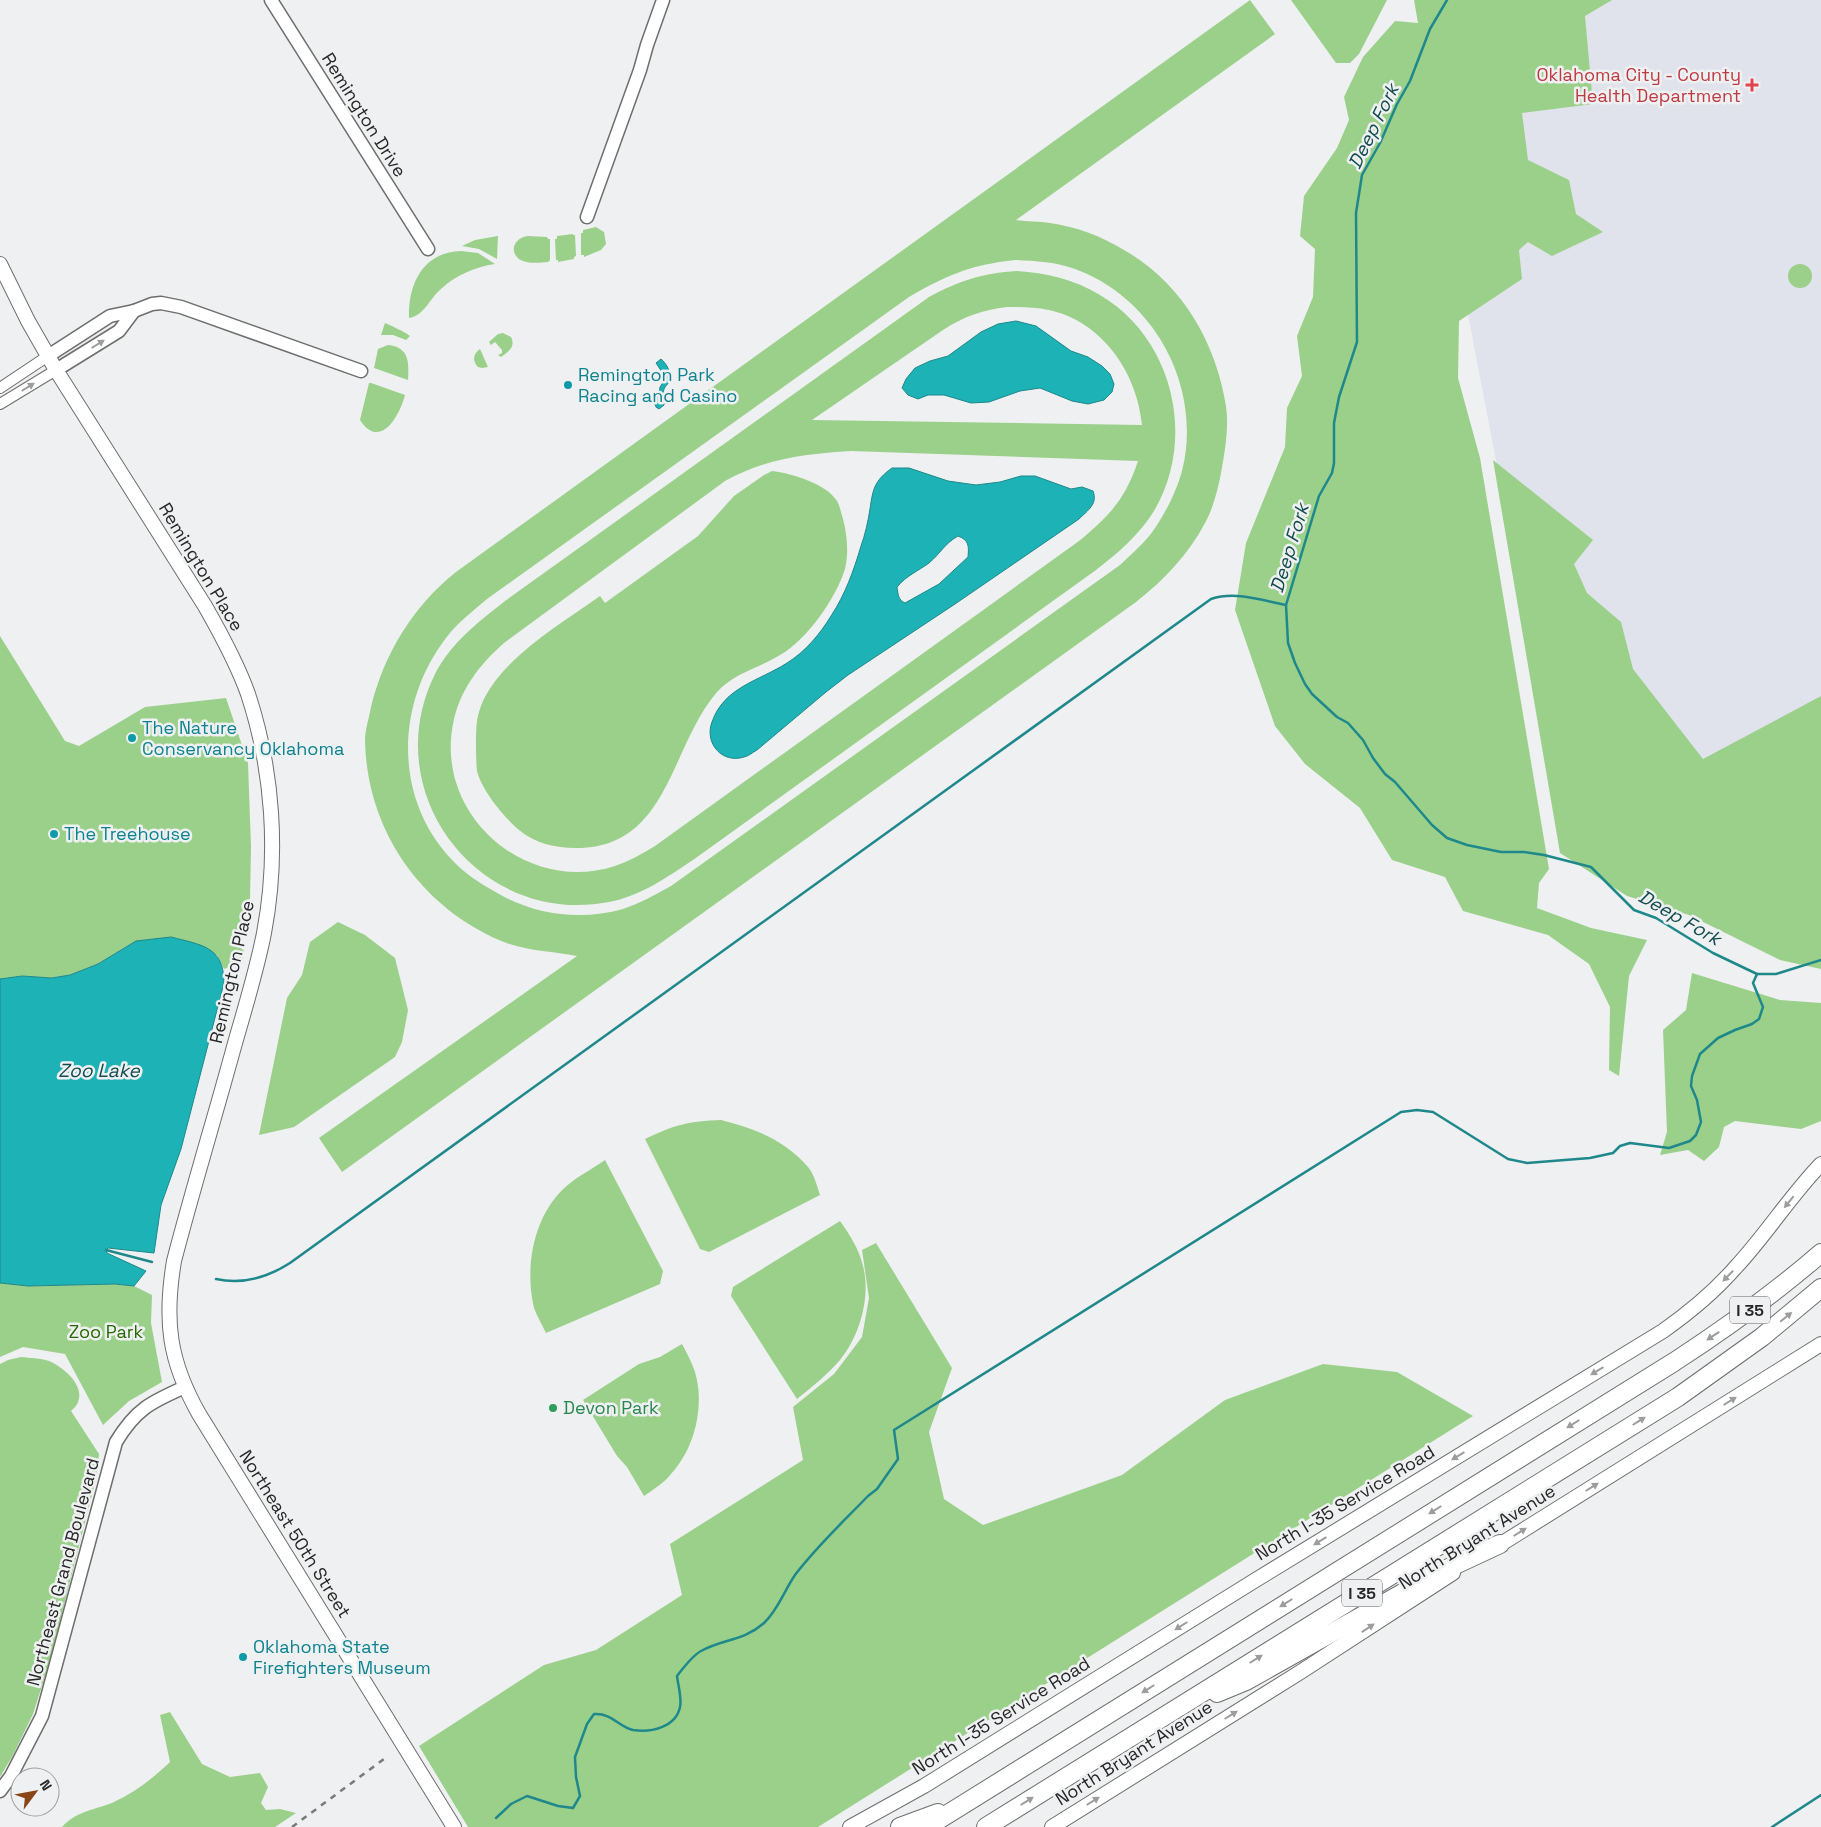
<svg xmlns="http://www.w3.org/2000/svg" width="1821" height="1827" font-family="'Space Grotesk',sans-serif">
<rect width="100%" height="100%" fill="#eff0f1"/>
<!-- built -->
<polygon fill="#e0e3eb" points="1498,0 1821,0 1821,708 1615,836 1541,695 1427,101"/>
<!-- green -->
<g fill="#9bd08b" fill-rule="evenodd">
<path d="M1250 0 1275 34 1016 220C1027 222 1039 221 1050 223 1077 227 1101 236 1124 250 1181 282 1216 342 1226 406 1229 428 1225 451 1221 473 1218 489 1213 509 1205 523 1188 555 1164 580 1136 602L342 1172 319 1138 577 956C551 951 524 951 499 940 419 905 367 829 365 741 365 730 369 718 371 707 384 654 413 606 456 572ZM1015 260C1035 261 1056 262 1075 269 1155 298 1203 388 1182 471 1176 493 1163 518 1150 535 1141 546 1130 555 1120 565L671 886C655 895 640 903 623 909 581 921 536 915 499 894 483 885 468 876 455 863 394 802 394 706 446 638 457 623 473 611 487 599L909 297C947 275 970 265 1015 260Z"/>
<polygon points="1291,0 1387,0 1359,54 1350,63 1336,63"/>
<polygon points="1414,0 1612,0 1585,16 1593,104 1522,113 1528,160 1569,180 1576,214 1603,232 1552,256 1528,242 1519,250 1522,279 1459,321 1458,378 1480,458 1549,869 1539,883 1537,908 1591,928 1647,940 1629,976 1619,1076 1609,1070 1610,1007 1589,964 1548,935 1463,911 1445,877 1392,860 1360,808 1305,764 1275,726 1235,610 1246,543 1285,447 1287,408 1302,376 1297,336 1313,297 1315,249 1300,236 1304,196 1337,148 1349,120 1344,97 1363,57 1395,21 1418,23"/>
<polygon points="596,227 604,232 606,244 601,250 584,257 584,255 581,255 581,233 583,233 583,230"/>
<polygon points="573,234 573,235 575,235 576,256 574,257 574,259 558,262 558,260 556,260 555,239 557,239 557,236"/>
<polygon points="498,236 497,259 479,249 462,246 475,240"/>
<path d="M528 236 547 237 548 239H550V260L548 262C540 263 526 264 519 259 508 250 516 237 528 236Z"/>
<path d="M461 251 478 253 495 264C475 267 456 275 441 289 430 298 424 316 409 318 408 284 423 252 461 251Z"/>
<circle cx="1800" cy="276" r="12"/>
<path d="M1017 271C1046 273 1074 279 1100 295 1173 338 1197 438 1154 511 1139 535 1118 553 1096 570L693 860C667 877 641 896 609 902 479 927 376 793 435 674 451 643 478 622 505 601L929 297C959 281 982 273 1017 271ZM1007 307C1022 307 1035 307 1049 310 1103 322 1137 373 1142 425L812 420 943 330C965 316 982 310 1007 307ZM851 451 1138 461C1125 500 1109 516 1079 541L655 846C642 854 629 861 615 866 527 895 435 816 453 724 459 691 479 665 504 643L725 481C767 458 805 454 851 451Z"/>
<path d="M385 323C390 325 407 333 410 336L406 340 393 335H381Z"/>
<path d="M503 333 511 337C516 347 508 352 501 357L498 355 502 353V350L495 342 491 345 489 342 498 334Z"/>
<path d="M388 345C409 347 409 362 408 380L374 368 378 349Z"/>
<path d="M480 349 488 367 482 368 478 367C472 361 473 354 480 349Z"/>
<path d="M369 383H371L405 395C400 415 380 451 360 420Z"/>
<polygon points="1493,460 1593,540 1574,564 1587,593 1621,622 1633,669 1703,759 1821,696 1821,969 1780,960 1689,915 1627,896 1560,853"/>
<path d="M772 471C791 473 827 484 837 501 840 506 841 513 843 519 847 534 849 553 845 569 836 598 807 640 780 655 759 668 734 673 717 692 669 748 669 849 575 848 556 848 534 843 519 830 504 817 482 791 477 771 476 762 476 753 476 744 476 733 476 722 479 712 493 663 561 624 600 596L605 603 698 536 734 496 764 475Z"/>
<polygon points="0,636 65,741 79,746 145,707 226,698 248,763 251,847 250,899 244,903 238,945 244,951 240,969 232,966 224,969 217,955 136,941 98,964 70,975 52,978 22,976 0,979"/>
<polygon points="338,922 365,935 395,958 408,1010 402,1042 395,1057 294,1127 259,1135 287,998 302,975 310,942"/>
<polygon points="1692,973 1780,1000 1821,1003 1821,1121 1801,1129 1735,1121 1724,1127 1719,1147 1704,1161 1688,1150 1660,1155 1667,1132 1663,1030 1686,1010"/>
<path d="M721 1120C754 1128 785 1140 808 1167 814 1174 817 1186 820 1195L709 1252 700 1249 645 1139C674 1125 689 1121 721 1120Z"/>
<path d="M605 1160 663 1271 660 1284 546 1333C542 1325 537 1316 534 1308 524 1266 534 1212 569 1184 580 1175 594 1168 605 1160Z"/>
<path d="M840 1221C850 1235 859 1249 863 1266 871 1296 860 1336 840 1360 827 1375 812 1387 797 1399L731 1296 733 1287Z"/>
<polygon points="876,1243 952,1368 929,1432 944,1499 983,1525 1122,1475 1225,1400 1323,1364 1397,1372 1473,1416 818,1827 468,1827 419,1746 544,1665 596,1650 682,1595 670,1544 803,1460 793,1407 834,1374 862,1337 869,1298 862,1250"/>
<polygon points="0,1283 28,1286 115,1284 134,1286 152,1295 151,1323 162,1382 129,1401 103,1425 65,1354 23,1347 0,1357"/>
<path d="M682 1344C687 1353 692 1363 695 1372 705 1406 695 1448 671 1474 664 1483 654 1489 644 1496L627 1467 617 1456 583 1400 639 1364 660 1357Z"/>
<path d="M21 1357C30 1358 40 1358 49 1361 63 1367 85 1385 78 1402 77 1406 73 1409 71 1411L99 1454 96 1479 49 1664 33 1714 13 1755 0 1777V1364L8 1360Z"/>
<path d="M170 1712 202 1764 230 1777 260 1773 268 1787 261 1803 266 1810 280 1809 296 1813 275 1827H62C76 1811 95 1810 114 1802 136 1792 153 1778 170 1762L160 1715Z"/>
</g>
<!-- water -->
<g fill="#1cb2b6" stroke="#1f888b" fill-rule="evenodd">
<polygon points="1016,321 1036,326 1071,351 1088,357 1102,366 1110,374 1114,384 1112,392 1104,400 1088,404 1072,401 1040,388 1020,391 989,402 971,403 944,395 928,395 918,399 908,395 902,388 906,379 915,368 930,361 948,356 981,332 998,324"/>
<path d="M661 359C667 364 672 373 669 382 668 384 665 386 664 389 662 395 664 399 664 405L659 409 656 407 654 402 659 396 660 387 666 378 656 363Z"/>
<path d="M892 468H909L948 481 976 485 1000 482 1021 476H1035L1071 489 1082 487 1093 491C1098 504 1088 510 1079 519L955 604 848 675 826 692 757 750C753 752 749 756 744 757 722 764 704 743 712 722 724 687 759 681 787 663 805 652 820 634 831 616 845 595 854 570 861 546 865 535 868 522 870 509 873 489 874 481 892 468ZM958 536C969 540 969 546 968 557L939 584 905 603C898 600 898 594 897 587 906 576 918 571 929 563 941 553 944 544 958 536Z"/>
<path d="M171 937C201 945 224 946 224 983L181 1149 161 1205 154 1253 108 1248 106 1250 107 1253 146 1271 134 1286 115 1284 28 1286 0 1283V979L22 976 52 978 70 975 98 964 136 941Z"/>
</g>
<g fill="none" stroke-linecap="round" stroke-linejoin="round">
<!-- stream -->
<g stroke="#1f888b" stroke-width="2.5">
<polyline points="1447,0 1430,29 1410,81 1397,104 1380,143 1362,175 1356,213 1357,342 1339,397 1334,423 1334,463 1332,473 1319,496 1286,605 1288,643 1295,663 1305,684 1312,694 1337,717 1348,723 1363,740 1373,758 1385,774 1395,782 1432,825 1447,838 1467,845 1501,852 1524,852 1544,855 1591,867 1634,910 1656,918 1713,953 1757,974 1776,974 1821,960"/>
<polyline points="106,1250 152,1262"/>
<path d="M216 1279C242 1285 268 1277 290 1263L1211 599C1235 591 1261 600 1286 605"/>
<path d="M496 1818 511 1804 527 1796 558 1806 573 1808 580 1796 576 1777 575 1757 587 1724 594 1714C613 1713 618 1727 633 1730 651 1733 676 1727 680 1707 682 1698 678 1685 677 1676 684 1667 692 1656 701 1651 722 1639 744 1641 764 1623 778 1610 784 1591 795 1575 817 1546 843 1522 868 1496L877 1489 898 1459 894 1430 1401 1112 1417 1110 1433 1112 1508 1159 1527 1163 1590 1158 1613 1153 1620 1146 1630 1143 1669 1148 1690 1141 1696 1135 1701 1122 1697 1100 1691 1086 1692 1076 1700 1054 1718 1038 1735 1030 1752 1024 1759 1019 1763 1007 1753 983 1757 974"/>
<polyline points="1772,1827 1821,1795"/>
</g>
<!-- minor casing -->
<g stroke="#6e6e6f" stroke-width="12">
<g id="minor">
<polyline points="0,388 48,356"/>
<polyline points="0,404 56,370"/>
</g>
</g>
<!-- tertiary casing -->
<g stroke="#6e6e6f" stroke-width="15">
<g id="tertiary">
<polyline points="271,0 428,249"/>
<polyline points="587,217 640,70 647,45 663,0"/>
<polyline points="48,356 110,316 134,311 152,304 161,303 181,307 361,371"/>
<polyline points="56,370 119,331 134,311"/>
<path d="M0 1791 11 1776 42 1716 116 1442C136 1409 151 1402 185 1387"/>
</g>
</g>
<!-- secondary casing -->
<g stroke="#6e6e6f" stroke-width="16">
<g id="secondary">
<path d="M0 264 28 321 56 370 205 606C221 634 237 663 248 694 273 770 279 854 264 933 256 974 243 1014 232 1054 213 1123 192 1192 174 1261 164 1321 169 1361 199 1414L454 1827"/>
<polyline points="1493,1549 1821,1344"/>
<path d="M850 1827 924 1786 1254 1581 1663 1331C1690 1312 1714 1292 1735 1268 1766 1235 1790 1196 1821 1164"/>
<polyline points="1052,1827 1302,1671 1453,1573"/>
</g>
</g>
<!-- motorway casing -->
<g stroke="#6e6e6f" stroke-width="20">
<g id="motorway">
<polyline points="1217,1693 1246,1681 1440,1572 1500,1544"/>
<polyline points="900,1827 938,1813"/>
<path d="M927 1827 1674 1362C1726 1328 1775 1293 1821 1253"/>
<polyline points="986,1827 1678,1397 1762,1337 1821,1288"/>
</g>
</g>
<!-- minor -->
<use href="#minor" stroke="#fff" stroke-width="10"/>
<!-- tertiary -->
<use href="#tertiary" stroke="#fff" stroke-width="12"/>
<!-- secondary -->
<use href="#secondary" stroke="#fff" stroke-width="14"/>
<!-- motorway -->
<use href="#motorway" stroke="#fff" stroke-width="18"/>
<!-- rail -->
<polyline stroke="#787979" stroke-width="2.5" stroke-dasharray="6 6" stroke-linecap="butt" points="292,1827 384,1759"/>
</g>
<!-- one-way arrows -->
<defs><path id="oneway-solid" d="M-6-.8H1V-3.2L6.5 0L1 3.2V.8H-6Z" transform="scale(1.25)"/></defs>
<g fill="#9d9d9d">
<use href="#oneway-solid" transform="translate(98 344) rotate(-32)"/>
<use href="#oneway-solid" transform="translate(28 387) rotate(-32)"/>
<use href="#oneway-solid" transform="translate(1789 1202) rotate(129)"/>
<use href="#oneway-solid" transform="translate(1728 1276) rotate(134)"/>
<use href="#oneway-solid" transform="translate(1786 1317) rotate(-39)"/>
<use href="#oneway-solid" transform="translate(1713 1336) rotate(147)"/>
<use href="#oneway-solid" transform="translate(1597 1371) rotate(149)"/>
<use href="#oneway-solid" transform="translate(1730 1401) rotate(-32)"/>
<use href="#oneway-solid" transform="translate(1639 1421) rotate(-32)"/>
<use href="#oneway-solid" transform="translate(1573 1424) rotate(148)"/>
<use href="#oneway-solid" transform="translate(1458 1456) rotate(149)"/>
<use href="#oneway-solid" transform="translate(1592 1487) rotate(-32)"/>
<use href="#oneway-solid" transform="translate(1435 1510) rotate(148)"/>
<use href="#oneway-solid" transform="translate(1520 1532) rotate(-32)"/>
<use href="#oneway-solid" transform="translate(1320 1541) rotate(149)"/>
<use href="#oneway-solid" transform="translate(1286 1603) rotate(148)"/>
<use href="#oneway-solid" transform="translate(1181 1626) rotate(148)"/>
<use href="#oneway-solid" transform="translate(1368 1628) rotate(-33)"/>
<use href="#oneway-solid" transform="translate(1256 1659) rotate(-32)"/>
<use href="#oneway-solid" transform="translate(1148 1689) rotate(148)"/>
<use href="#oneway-solid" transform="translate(1231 1715) rotate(-32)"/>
<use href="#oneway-solid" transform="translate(1027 1801) rotate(-32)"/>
<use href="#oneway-solid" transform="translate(1093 1801) rotate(-32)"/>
</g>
<!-- markers -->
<path fill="#e0444e" stroke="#eff0f1" stroke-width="2" d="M1749.5 77.5h5v5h5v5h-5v5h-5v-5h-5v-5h5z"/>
<g fill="#0f9aa8" stroke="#eff0f1" stroke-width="2">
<circle cx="568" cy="385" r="5"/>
<circle cx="132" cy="738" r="5"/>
<circle cx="54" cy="834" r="5"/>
<circle cx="243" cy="1657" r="5"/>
</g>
<circle fill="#2e9e5b" stroke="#eff0f1" stroke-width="2" cx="553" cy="1408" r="5"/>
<g text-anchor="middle" stroke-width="5" stroke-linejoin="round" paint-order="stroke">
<!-- shield labels -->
<g fill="#eff0f1" stroke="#626363" stroke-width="1">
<rect x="1730" y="1296.5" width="40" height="27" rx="4"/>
<rect x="1342" y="1579.5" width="40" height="27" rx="4"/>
</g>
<g font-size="16" font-weight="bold" fill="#262626">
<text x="1750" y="1316">I 35</text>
<text x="1362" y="1599">I 35</text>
</g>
<!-- health labels -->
<g font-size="18" fill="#be3a42" stroke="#eff0f1" text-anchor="end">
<text x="1741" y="81">Oklahoma City - County<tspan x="1741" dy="21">Health Department</tspan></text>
</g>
<!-- street labels -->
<g font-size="18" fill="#262626" stroke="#eff0f1">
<text transform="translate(364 115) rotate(58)" y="6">Remington Drive</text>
<text transform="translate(201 567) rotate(59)" y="6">Remington Place</text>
<text transform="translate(232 972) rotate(-77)" y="6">Remington Place</text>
<text transform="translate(1345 1503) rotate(-31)" y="6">North I-35 Service Road</text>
<text transform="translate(295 1534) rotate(58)" y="6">Northeast 50th Street</text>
<text transform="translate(1477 1537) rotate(-32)" y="6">North Bryant Avenue</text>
<text transform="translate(63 1572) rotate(-75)" y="6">Northeast Grand Boulevard</text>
<text transform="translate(1001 1716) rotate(-32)" y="6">North I-35 Service Road</text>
<text transform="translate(1134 1753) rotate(-32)" y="6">North Bryant Avenue</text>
</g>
<!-- culture labels -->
<g font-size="18" fill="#0d838f" stroke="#eff0f1" text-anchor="start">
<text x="578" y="381">Remington Park<tspan x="578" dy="21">Racing and Casino</tspan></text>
<text x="142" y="734">The Nature<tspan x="142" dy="21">Conservancy Oklahoma</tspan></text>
<text x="64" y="840">The Treehouse</text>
<text x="253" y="1653">Oklahoma State<tspan x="253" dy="21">Firefighters Museum</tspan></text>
</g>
<!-- park labels -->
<g font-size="18" fill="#256900" stroke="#eff0f1">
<text x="106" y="1338">Zoo Park</text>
</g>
<!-- leisure labels -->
<g font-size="18" fill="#27864d" stroke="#eff0f1" text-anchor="start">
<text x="563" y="1414">Devon Park</text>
</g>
<!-- water labels -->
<g font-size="19" font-style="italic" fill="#124c4e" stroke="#eff0f1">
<text transform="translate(1373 126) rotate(-64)" y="7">Deep Fork</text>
<text transform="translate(1289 548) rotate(-73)" y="7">Deep Fork</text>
<text transform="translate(1680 917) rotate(30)" y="7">Deep Fork</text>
<text x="99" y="1077">Zoo Lake</text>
</g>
</g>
<!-- north arrow -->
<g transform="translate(35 1792) rotate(58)"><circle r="24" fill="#eff0f1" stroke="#9f9fa0"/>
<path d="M0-4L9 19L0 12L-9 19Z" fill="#884516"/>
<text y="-8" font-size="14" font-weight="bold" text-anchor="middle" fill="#262626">N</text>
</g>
</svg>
